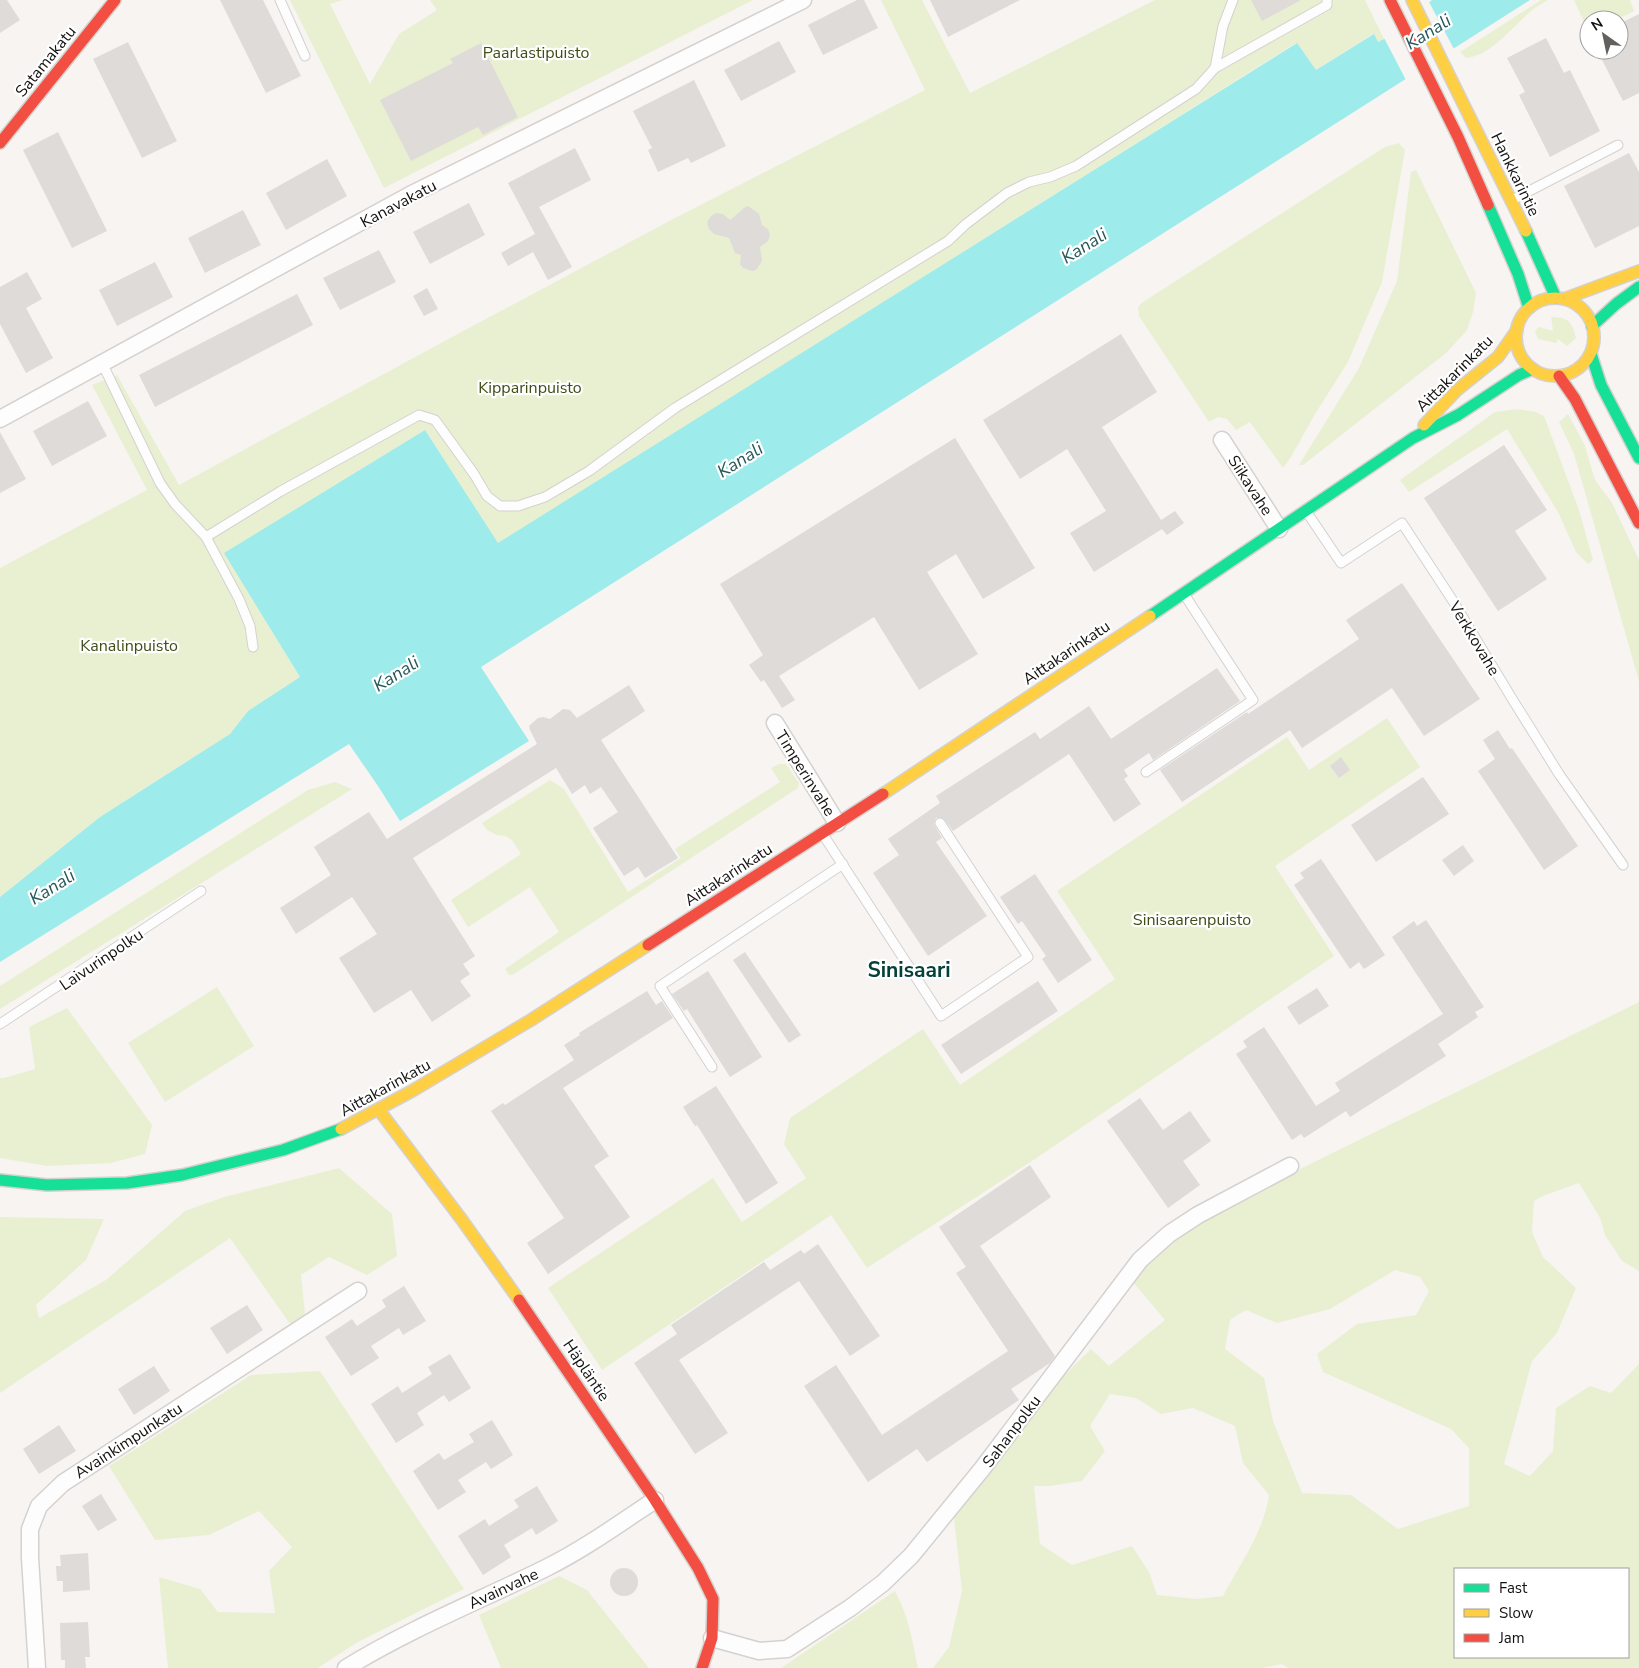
<svg xmlns="http://www.w3.org/2000/svg" width="1639" height="1668" font-family="'Nunito Sans',sans-serif">
<rect width="100%" height="100%" fill="#f7f4f2"/>
<!-- green -->
<g fill="#e9f0d2" fill-rule="evenodd">
<polygon points="290,0 343,0 330,4 370,84 399,34 437,10 430,0 753,0 384,188"/>
<polygon points="881,0 922,0 970,93 1155,0 1365,0 1384,39 1378,42 1373,34 1316,70 1296,43 498,544 425,430 225,553 300,677 248,711 230,734 100,817 0,897 0,568 147,490 92,385 117,375 179,485 454,336 675,218 925,90"/>
<path d="M1541 0H1548C1542 3 1536 7 1531 11 1513 26 1491 56 1466 58L1460 52Z"/>
<polygon points="1574,0 1630,0 1634,11 1616,20 1589,20 1589,33"/>
<polygon points="1399,143 1405,150 1382,282 1348,362 1315,414 1291,457 1283,468 1250,422 1236,430 1227,419 1218,417 1209,422 1139,316 1138,307 1143,302 1385,147"/>
<polygon points="1416,170 1476,293 1473,312 1467,330 1446,353 1303,465 1299,465 1359,368 1397,281 1411,172"/>
<path d="M1551 317C1569 317 1572 322 1576 338L1567 346 1558 339 1556 343 1538 339 1535 331 1539 327 1553 331Z"/>
<polygon points="1517,409 1536,412 1544,416 1579,510 1593,560 1588,564 1576,552 1558,512 1507,429 1409,492 1400,480 1495,412"/>
<polygon points="1568,414 1585,446 1595,480 1612,503 1639,560 1639,681 1574,454 1559,422"/>
<polygon points="1387,718 1420,767 1275,866 1334,956 1035,1159 867,1268 831,1215 602,1370 548,1288 713,1178 742,1222 806,1178 784,1144 790,1118 923,1029 960,1085 1115,979 1057,891 1287,737 1309,770"/>
<polygon points="779,764 786,764 799,783 798,788 514,974 509,975 505,969 559,932 530,887 468,927 451,900 521,854 512,840 505,836 497,835 487,830 482,823 550,780 564,789 628,892 681,858 675,849 780,782 771,768"/>
<polygon points="335,782 352,789 0,1009 0,986 308,790"/>
<polygon points="217,987 254,1046 165,1102 128,1043"/>
<path d="M1639 1002V1271L1622 1261 1605 1235 1600 1218 1579 1183 1545 1195 1534 1201 1532 1232 1543 1257 1576 1288 1557 1333 1532 1361 1504 1464 1530 1476 1553 1451 1556 1408 1590 1386 1611 1393 1639 1364V1668H1288L1282 1664 1263 1668H933L949 1647 962 1591 954 1518 1054 1385 1091 1349 1109 1366 1165 1320 1133 1282 1143 1266 1187 1228 1302 1168ZM1395 1270 1420 1277 1429 1291 1416 1315 1357 1324 1317 1354 1323 1372 1451 1429 1469 1448V1506L1398 1529 1351 1495 1302 1493 1273 1421 1264 1378 1225 1349 1230 1320 1246 1310 1277 1323 1330 1309ZM1110 1394 1136 1398 1161 1414 1193 1408 1235 1426 1243 1463 1269 1495C1264 1531 1240 1564 1223 1596L1197 1599 1157 1595 1149 1572 1132 1546 1072 1565 1040 1544 1034 1486H1050L1082 1481 1105 1451 1090 1426ZM1455 1569H1628V1657H1455Z"/>
<polygon points="67,1008 152,1125 145,1154 111,1163 47,1166 0,1158 0,1078 4,1078 35,1069 29,1027"/>
<polygon points="339,1168 392,1214 397,1256 367,1275 329,1257 301,1275 305,1314 290,1324 230,1238 0,1393 0,1217 104,1219 86,1260 36,1305 39,1318 106,1280 185,1211 224,1197"/>
<polygon points="320,1371 464,1589 356,1643 318,1668 168,1668 159,1577 200,1589 218,1612 275,1613 269,1571 292,1547 259,1511 209,1535 155,1540 109,1466 251,1375"/>
<polygon points="559,1576 587,1590 649,1668 501,1668 479,1615"/>
<path d="M895 1591C909 1617 912 1640 918 1668H781Z"/>
</g>
<!-- water -->
<polygon fill="#9debea" points="1432,0 1530,0 481,667 529,741 400,821 378,786 349,744 0,962 0,897 100,817 230,734 248,711 300,677 224,553 425,430 498,543 1297,43 1316,70 1374,34 1378,42 1384,39"/>
<!-- pier -->
<polygon fill="#f7f4f2" points="1428,0 1455,51 1407,82 1383,36"/>
<!-- building -->
<g fill="#dedbd9">
<polygon points="0,0 7,0 20,20 0,33"/>
<polygon points="220,0 263,0 301,76 266,93"/>
<polygon points="857,0 864,0 878,28 823,55 808,25"/>
<polygon points="930,0 1020,0 948,37"/>
<polygon points="1251,0 1301,0 1262,21"/>
<polygon points="1639,14 1639,93 1623,101 1597,50 1619,50 1619,24"/>
<polygon points="1546,38 1564,73 1570,70 1600,131 1550,157 1519,95 1525,92 1507,58"/>
<polygon points="779,41 796,72 741,101 724,70"/>
<polygon points="128,42 177,141 142,158 93,59"/>
<polygon points="481,43 518,117 483,135 478,127 411,161 380,100 453,63 450,59"/>
<polygon points="694,80 726,146 691,163 688,158 658,172 648,150 652,148 633,111"/>
<polygon points="58,132 107,231 72,248 23,150"/>
<polygon points="575,148 591,180 539,207 572,267 548,280 533,252 508,266 501,253 535,234 508,183"/>
<polygon points="1629,153 1639,172 1639,226 1595,248 1564,186"/>
<polygon points="327,159 347,196 286,230 266,193"/>
<polygon points="469,203 485,235 430,264 413,232"/>
<polygon points="748,206 759,214 762,225 768,229 770,235 768,241 760,247 762,261 756,270 752,271 743,268 740,264 741,255 735,253 729,238 714,234 709,229 707,222 711,216 716,213 723,214 730,220 744,208"/>
<polygon points="243,210 261,245 205,273 188,238"/>
<polygon points="379,250 396,282 340,310 323,278"/>
<polygon points="155,262 173,297 117,326 99,290"/>
<polygon points="27,272 42,299 26,308 53,358 26,373 0,324 0,287"/>
<polygon points="427,288 438,309 424,316 413,296"/>
<polygon points="297,294 313,325 155,407 139,375"/>
<polygon points="1121,334 1157,392 1102,427 1161,520 1175,511 1184,523 1167,535 1162,529 1094,572 1070,533 1106,511 1067,449 1020,479 983,420"/>
<polygon points="88,401 107,436 52,466 33,431"/>
<polygon points="0,432 26,479 0,493"/>
<polygon points="955,438 1035,568 983,599 956,554 927,572 978,654 919,690 874,617 779,676 795,700 782,708 764,680 761,682 749,665 763,655 720,584"/>
<polygon points="1504,445 1547,510 1515,531 1547,579 1498,611 1424,498"/>
<polygon points="1402,583 1480,699 1424,736 1392,688 1302,748 1290,730 1182,802 1160,770 1247,712 1248,714 1359,639 1346,620"/>
<polygon points="1217,668 1240,701 1153,760 1149,753 1124,770 1128,776 1124,779 1141,804 1114,822 1069,754 953,831 943,818 936,818 934,824 942,838 936,842 987,916 928,956 873,873 899,855 888,839 940,803 936,796 1035,732 1040,739 1089,706 1111,739"/>
<polygon points="629,685 645,711 601,740 678,858 645,878 638,867 624,876 593,828 618,812 601,787 590,794 585,785 572,794 556,768 413,858 475,956 463,964 470,974 460,981 471,996 432,1022 411,990 374,1013 339,958 377,934 352,897 296,934 280,908 331,875 314,847 369,812 387,839 537,744 530,730 529,726 538,718 543,717 550,719 563,709 570,710 577,718"/>
<polygon points="1498,730 1510,749 1512,748 1578,846 1544,870 1478,771 1495,759 1483,740"/>
<polygon points="1341,757 1350,770 1339,778 1330,766"/>
<polygon points="1423,777 1449,814 1376,862 1351,825"/>
<polygon points="1463,845 1474,861 1454,876 1442,860"/>
<polygon points="1321,859 1385,955 1364,969 1359,962 1350,969 1294,885 1304,878 1300,873"/>
<polygon points="1035,874 1092,960 1058,983 1042,959 1046,956 1022,921 1018,924 1000,897"/>
<polygon points="1426,920 1484,1007 1475,1012 1478,1017 1438,1044 1446,1056 1350,1117 1346,1111 1304,1138 1301,1134 1292,1140 1236,1054 1247,1047 1243,1041 1264,1027 1316,1106 1340,1091 1335,1083 1443,1014 1392,937 1414,921 1417,926"/>
<polygon points="745,952 801,1035 789,1043 733,960"/>
<polygon points="708,971 762,1057 730,1077 687,1009 684,1011 672,994"/>
<polygon points="1038,981 1058,1011 961,1074 941,1045"/>
<polygon points="1317,988 1329,1006 1299,1025 1287,1007"/>
<polygon points="647,991 656,1005 662,1001 673,1018 563,1088 609,1156 594,1166 630,1217 548,1274 527,1243 564,1218 491,1111 503,1103 505,1105 574,1060 564,1045 580,1035 579,1033"/>
<polygon points="716,1086 778,1183 746,1204 697,1125 695,1126 683,1107"/>
<polygon points="1140,1098 1163,1130 1190,1111 1211,1141 1183,1161 1200,1185 1168,1208 1107,1121"/>
<polygon points="1030,1165 1051,1197 980,1246 1055,1356 1050,1363 1011,1389 1019,1400 927,1462 917,1449 868,1482 804,1386 836,1365 882,1435 1008,1351 956,1273 966,1267 939,1227"/>
<polygon points="818,1244 880,1336 850,1356 799,1281 679,1360 728,1433 695,1454 634,1363 677,1334 671,1325 764,1262 770,1270 801,1250 804,1254"/>
<polygon points="404,1286 426,1321 403,1335 399,1328 371,1346 379,1358 351,1376 325,1337 352,1319 357,1326 386,1307 382,1300"/>
<polygon points="247,1305 263,1330 227,1354 210,1328"/>
<polygon points="450,1354 471,1388 449,1402 444,1395 417,1413 424,1425 396,1443 371,1404 398,1386 402,1393 432,1374 428,1367"/>
<polygon points="154,1366 170,1391 134,1415 118,1389"/>
<polygon points="492,1420 513,1455 491,1469 486,1462 458,1480 466,1492 438,1510 413,1471 439,1453 444,1460 474,1442 469,1434"/>
<polygon points="59,1425 76,1451 39,1474 23,1449"/>
<polygon points="537,1486 558,1521 536,1535 532,1528 504,1545 511,1557 483,1575 458,1536 485,1519 489,1526 519,1507 514,1500"/>
<polygon points="101,1494 117,1520 98,1531 82,1506"/>
<polygon points="88,1553 90,1590 63,1592 63,1581 57,1581 56,1566 61,1566 60,1555"/>
<circle cx="624" cy="1582" r="14"/>
<polygon points="88,1622 90,1657 85,1657 86,1668 65,1668 65,1660 61,1660 60,1623"/>
</g>
<g fill="none" stroke-linecap="round" stroke-linejoin="round">
<!-- lane casing -->
<g stroke="#d4d1cf" stroke-width="11">
<g id="lane">
<polyline points="280,0 305,56"/>
<polyline points="1215,68 1327,5 1327,0"/>
<polyline points="1512,200 1618,145"/>
<polyline points="103,365 160,483 175,504 206,537 281,491 419,415 435,420 474,474 487,496 500,506 518,506 545,497 589,471 675,408 948,241 966,224 1007,193 1029,182 1050,177 1076,166 1196,89 1215,68 1223,26 1233,0"/>
<polyline points="1306,511 1341,563 1402,523 1453,601 1511,697 1559,774 1623,865"/>
<polyline points="206,537 239,599 250,626 253,647"/>
<polyline points="1146,772 1253,700 1184,594"/>
<polyline points="822,833 941,1016 1028,957 940,823"/>
<polyline points="0,1024 201,891"/>
<polyline points="712,1067 660,986 843,864"/>
</g>
</g>
<!-- street casing -->
<g stroke="#d4d1cf" stroke-width="19">
<g id="street">
<polyline points="0,419 410,195 803,0"/>
<polyline points="1222,440 1279,529"/>
<polyline points="775,723 837,823"/>
<polyline points="712,1638 759,1651 787,1649 850,1608 883,1583 911,1556 982,1469 1140,1260 1169,1234 1198,1215 1290,1166"/>
<polyline points="37,1668 30,1558 30,1529 39,1506 63,1483 358,1291"/>
<path d="M346 1668C409 1629 479 1601 546 1568 584 1549 619 1524 655 1500"/>
</g>
</g>
<!-- fast casing -->
<g stroke="#d4d1cf" stroke-width="14">
<g id="fast">
<polyline points="1488,205 1518,274 1529,308"/>
<polyline points="1526,231 1556,298"/>
<polyline points="1592,326 1616,304 1639,287"/>
<polyline points="1591,354 1601,385 1639,458"/>
<polyline points="1150,616 1413,438 1458,415 1519,375 1533,369"/>
<polyline points="0,1180 47,1185 127,1183 182,1175 283,1150 341,1129"/>
</g>
</g>
<!-- slow casing -->
<g stroke="#d4d1cf" stroke-width="14">
<g id="slow">
<polyline points="1412,0 1526,231"/>
<circle cx="1555" cy="337" r="39"/>
<polyline points="1564,299 1639,271"/>
<polyline points="1424,425 1457,390 1498,357 1517,330"/>
<polyline points="883,794 1150,616"/>
<polyline points="379,1110 462,1220 519,1300"/>
<polyline points="341,1129 412,1091 531,1020 648,945"/>
</g>
</g>
<!-- jam casing -->
<g stroke="#d4d1cf" stroke-width="14">
<g id="jam">
<polyline points="1390,0 1458,137 1488,205"/>
<polyline points="0,143 115,0"/>
<polyline points="1559,376 1575,399 1639,523"/>
<polyline points="648,945 883,794"/>
<polyline points="519,1300 655,1500 698,1568 713,1599 712,1638 702,1668"/>
</g>
</g>
<!-- lane -->
<use href="#lane" stroke="#fefdfd" stroke-width="9"/>
<!-- street -->
<use href="#street" stroke="#fefdfd" stroke-width="16"/>
<!-- fast -->
<use href="#fast" stroke="#16e098" stroke-width="11"/>
<!-- slow -->
<use href="#slow" stroke="#ffcf43" stroke-width="11"/>
<!-- jam -->
<use href="#jam" stroke="#f24e42" stroke-width="11"/>
</g>
<g text-anchor="middle" stroke-width="4.5" stroke-linejoin="round" paint-order="stroke">
<!-- park labels -->
<g font-size="16" fill="#404d15" stroke="#fff">
<text x="536" y="58">Paarlastipuisto</text>
<text x="530" y="393">Kipparinpuisto</text>
<text x="129" y="651">Kanalinpuisto</text>
<text x="1192" y="925">Sinisaarenpuisto</text>
</g>
<!-- street labels -->
<g font-size="16" fill="#141211" stroke="#fff">
<text transform="translate(45 61) rotate(-51)" y="6">Satamakatu</text>
<text transform="translate(1516 174) rotate(64)" y="6">Hankkarintie</text>
<text transform="translate(398 203) rotate(-28)" y="6">Kanavakatu</text>
<text transform="translate(1454 373) rotate(-45)" y="6">Aittakarinkatu</text>
<text transform="translate(1251 485) rotate(57)" y="6">Siikavahe</text>
<text transform="translate(1475 638) rotate(59)" y="6">Verkkovahe</text>
<text transform="translate(1066 652) rotate(-34)" y="6">Aittakarinkatu</text>
<text transform="translate(806 773) rotate(58)" y="6">Timperinvahe</text>
<text transform="translate(728 874) rotate(-33)" y="6">Aittakarinkatu</text>
<text transform="translate(101 959) rotate(-34)" y="6">Laivurinpolku</text>
<text transform="translate(385 1087) rotate(-29)" y="6">Aittakarinkatu</text>
<text transform="translate(587 1370) rotate(56)" y="6">Häpläntie</text>
<text transform="translate(1011 1431) rotate(-53)" y="6">Sahanpolku</text>
<text transform="translate(128 1440) rotate(-33)" y="6">Avainkimpunkatu</text>
<text transform="translate(503 1588) rotate(-25)" y="6">Avainvahe</text>
</g>
<!-- water labels -->
<g font-size="18" font-style="italic" fill="#265858" stroke="#fff">
<text transform="translate(1428 32) rotate(-32)" y="6">Kanali</text>
<text transform="translate(1084 246) rotate(-32)" y="6">Kanali</text>
<text transform="translate(740 460) rotate(-32)" y="6">Kanali</text>
<text transform="translate(396 674) rotate(-32)" y="6">Kanali</text>
<text transform="translate(52 887) rotate(-32)" y="6">Kanali</text>
</g>
<!-- district labels -->
<g font-size="21" font-weight="bold" fill="#044239" stroke="#fff">
<text x="909" y="977">Sinisaari</text>
</g>
</g>
<!-- legend -->
<rect x="1454" y="1568" width="175" height="90" fill="#ffffff" stroke="#a1a0a0"/>
<rect x="1464" y="1584" width="25" height="8" fill="#16e098" stroke="#a1a0a0"/>
<text x="1499" y="1593" font-size="15" fill="#141211">Fast</text>
<rect x="1464" y="1609" width="25" height="8" fill="#ffcf43" stroke="#a1a0a0"/>
<text x="1499" y="1618" font-size="15" fill="#141211">Slow</text>
<rect x="1464" y="1634" width="25" height="8" fill="#f24e42" stroke="#a1a0a0"/>
<text x="1499" y="1643" font-size="15" fill="#141211">Jam</text>
<!-- north arrow -->
<g transform="translate(1604 35) rotate(327)"><circle r="24" fill="#ffffff" stroke="#a1a0a0"/>
<path d="M0-4L9 19L0 12L-9 19Z" fill="#636160"/>
<text y="-8" font-size="14" font-weight="bold" text-anchor="middle" fill="#141211">N</text>
</g>
</svg>
